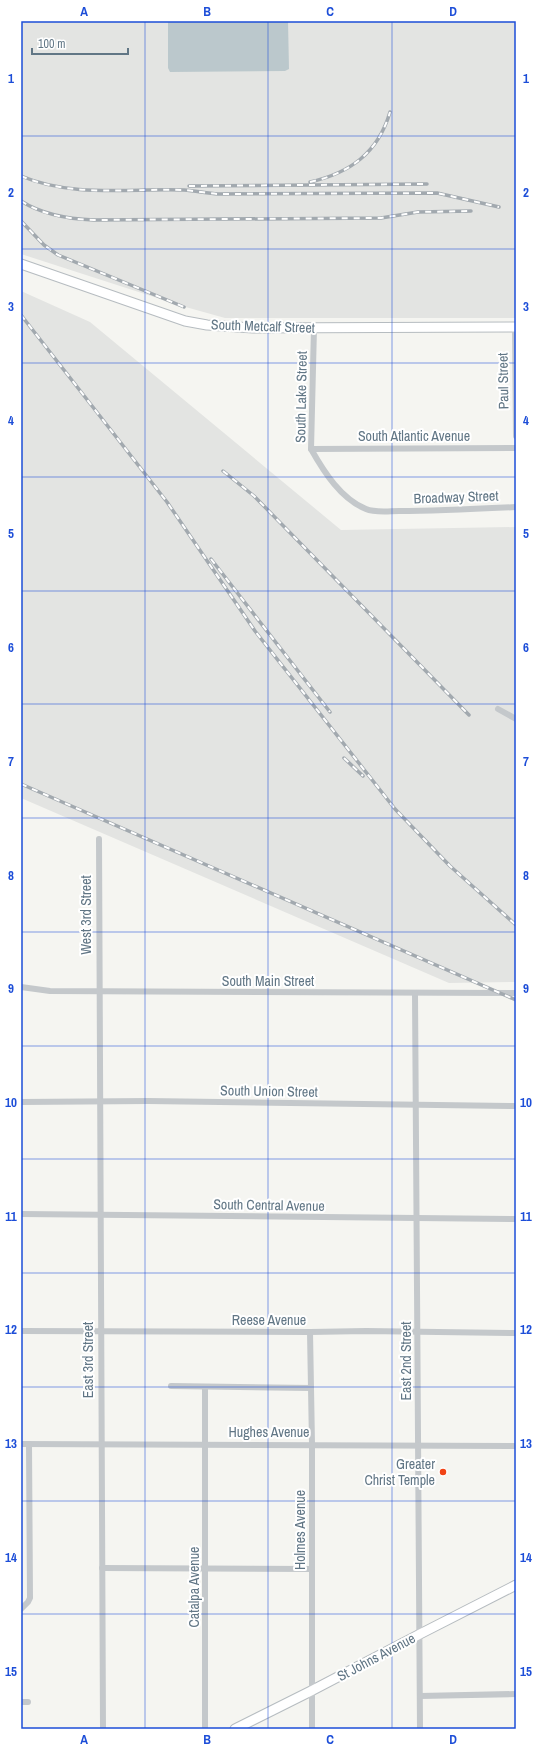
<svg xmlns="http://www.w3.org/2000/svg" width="537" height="1750" font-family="'Archivo Narrow',sans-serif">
<rect width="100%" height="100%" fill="#f5f5f1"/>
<!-- built -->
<g fill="#e3e4e2">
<polygon points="21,21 516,21 516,318 225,318 182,306 21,254"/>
<polygon points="21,291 90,322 341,530 516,527 516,982 449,983 21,798"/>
</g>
<!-- water -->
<polygon fill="#bbc8cc" points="168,21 288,21 289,69 285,71 170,72 168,68"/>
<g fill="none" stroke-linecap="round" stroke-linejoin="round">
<!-- secondary casing -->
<g stroke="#b6bcc0" stroke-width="11">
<g id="secondary">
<polyline points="21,264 185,321 207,325 253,328 516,327"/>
<polyline points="235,1729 311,1691 420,1634 516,1585"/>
</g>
</g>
<!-- minor -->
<g stroke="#c4c8cb" stroke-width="6">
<polyline points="515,327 516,436"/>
<path d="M314 328 311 449C324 472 341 499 366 509 375 513 389 511 399 511 438 511 477 509 516 507"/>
<polyline points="311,449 516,448"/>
<polyline points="498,709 516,719"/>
<polyline points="99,839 103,1729"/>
<polyline points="21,987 50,991 516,993"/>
<polyline points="415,994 420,1729"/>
<polyline points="21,1102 148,1101 516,1106"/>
<polyline points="21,1214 516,1219"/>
<polyline points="21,1331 310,1332 366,1331 516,1333"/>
<polyline points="310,1332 312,1444 312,1729"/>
<polyline points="171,1386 311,1388"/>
<polyline points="205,1387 205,1729"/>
<polyline points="21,1444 516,1446"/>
<polyline points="102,1568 312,1569"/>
<polyline points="21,1609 28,1602 30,1598 29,1444"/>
<polyline points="420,1696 516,1694"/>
<polyline points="21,1702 28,1702"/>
</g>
<!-- secondary -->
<use href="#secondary" stroke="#fff" stroke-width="9"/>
<!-- rail casing -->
<g stroke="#a2a9af" stroke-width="3.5">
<g id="rail">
<path d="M21 176C73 198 130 188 184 190 195 191 207 193 218 194L437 193 499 207"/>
<path d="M310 182C350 173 378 153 390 112"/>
<polyline points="189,186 427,184"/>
<path d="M21 201C43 215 68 219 94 220L381 218 418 212 471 211"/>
<polyline points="21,221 44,245 58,255 184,307"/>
<polyline points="21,315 167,502 255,631 395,809 450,866 516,925"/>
<polyline points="223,471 254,496 469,715"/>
<polyline points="211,559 330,712"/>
<polyline points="344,758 363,776"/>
<polyline points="21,784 516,1000"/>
</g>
</g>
<!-- rail -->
<use href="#rail" stroke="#fff" stroke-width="2" stroke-dasharray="6" stroke-linecap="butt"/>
</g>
<!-- grid -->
<path fill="none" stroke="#1d4ed8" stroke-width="1" stroke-opacity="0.55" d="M145 21V1729M268 21V1729M392 21V1729M21 136H516M21 249H516M21 363H516M21 477H516M21 591H516M21 704H516M21 818H516M21 932H516M21 1046H516M21 1159H516M21 1273H516M21 1387H516M21 1501H516M21 1614H516"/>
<!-- markers -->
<circle fill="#f14315" stroke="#fff" stroke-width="1.5" cx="443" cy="1472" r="4"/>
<g text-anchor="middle" stroke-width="4" stroke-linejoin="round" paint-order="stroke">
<!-- street labels -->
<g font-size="14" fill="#617685" stroke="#fff">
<text transform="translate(263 326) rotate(2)" y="5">South Metcalf Street</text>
<text transform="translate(503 381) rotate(-91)" y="5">Paul Street</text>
<text transform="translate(301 397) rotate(-89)" y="5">South Lake Street</text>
<text x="414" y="441">South Atlantic Avenue</text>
<text transform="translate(456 497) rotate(-2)" y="5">Broadway Street</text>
<text transform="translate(86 915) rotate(-90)" y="5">West 3rd Street</text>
<text x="268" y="986">South Main Street</text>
<text transform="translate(269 1091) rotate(1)" y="5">South Union Street</text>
<text transform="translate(269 1205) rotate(1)" y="5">South Central Avenue</text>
<text x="269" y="1325">Reese Avenue</text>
<text transform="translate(88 1360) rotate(-90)" y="5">East 3rd Street</text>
<text transform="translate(406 1361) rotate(-90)" y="5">East 2nd Street</text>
<text x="269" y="1437">Hughes Avenue</text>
<text transform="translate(300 1530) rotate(-90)" y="5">Holmes Avenue</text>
<text transform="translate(194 1587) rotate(-90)" y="5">Catalpa Avenue</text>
<text transform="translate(376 1657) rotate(-28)" y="5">St Johns Avenue</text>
</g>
<!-- poi labels -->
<g font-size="14" fill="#617685" stroke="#fff" text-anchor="end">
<text x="435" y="1469">Greater<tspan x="435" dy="16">Christ Temple</tspan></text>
</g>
</g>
<!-- border -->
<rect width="537" height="1750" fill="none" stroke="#ffffff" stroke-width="44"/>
<!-- scale -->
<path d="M32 48v6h96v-6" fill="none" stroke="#617685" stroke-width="2"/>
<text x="38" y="48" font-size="12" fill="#617685" stroke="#ffffff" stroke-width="3" paint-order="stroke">100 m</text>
<rect x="22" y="22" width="493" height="1706" fill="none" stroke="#1d4ed8" stroke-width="1.5"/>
<g font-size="13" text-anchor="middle" font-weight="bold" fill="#1d4ed8">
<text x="84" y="16">A</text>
<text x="207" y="16">B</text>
<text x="330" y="16">C</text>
<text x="453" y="16">D</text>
<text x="11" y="83">1</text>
<text x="526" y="83">1</text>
<text x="11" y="197">2</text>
<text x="526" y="197">2</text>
<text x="11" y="311">3</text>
<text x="526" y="311">3</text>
<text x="11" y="425">4</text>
<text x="526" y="425">4</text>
<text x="11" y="538">5</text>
<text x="526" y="538">5</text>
<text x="11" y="652">6</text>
<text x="526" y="652">6</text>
<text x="11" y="766">7</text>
<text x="526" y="766">7</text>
<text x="11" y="880">8</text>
<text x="526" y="880">8</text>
<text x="11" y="993">9</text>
<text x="526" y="993">9</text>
<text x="11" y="1107">10</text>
<text x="526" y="1107">10</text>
<text x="11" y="1221">11</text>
<text x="526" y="1221">11</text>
<text x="11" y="1334">12</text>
<text x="526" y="1334">12</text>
<text x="11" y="1448">13</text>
<text x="526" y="1448">13</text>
<text x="11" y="1562">14</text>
<text x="526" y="1562">14</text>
<text x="11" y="1676">15</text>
<text x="526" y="1676">15</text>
<text x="84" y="1744">A</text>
<text x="207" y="1744">B</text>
<text x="330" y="1744">C</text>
<text x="453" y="1744">D</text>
</g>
</svg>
